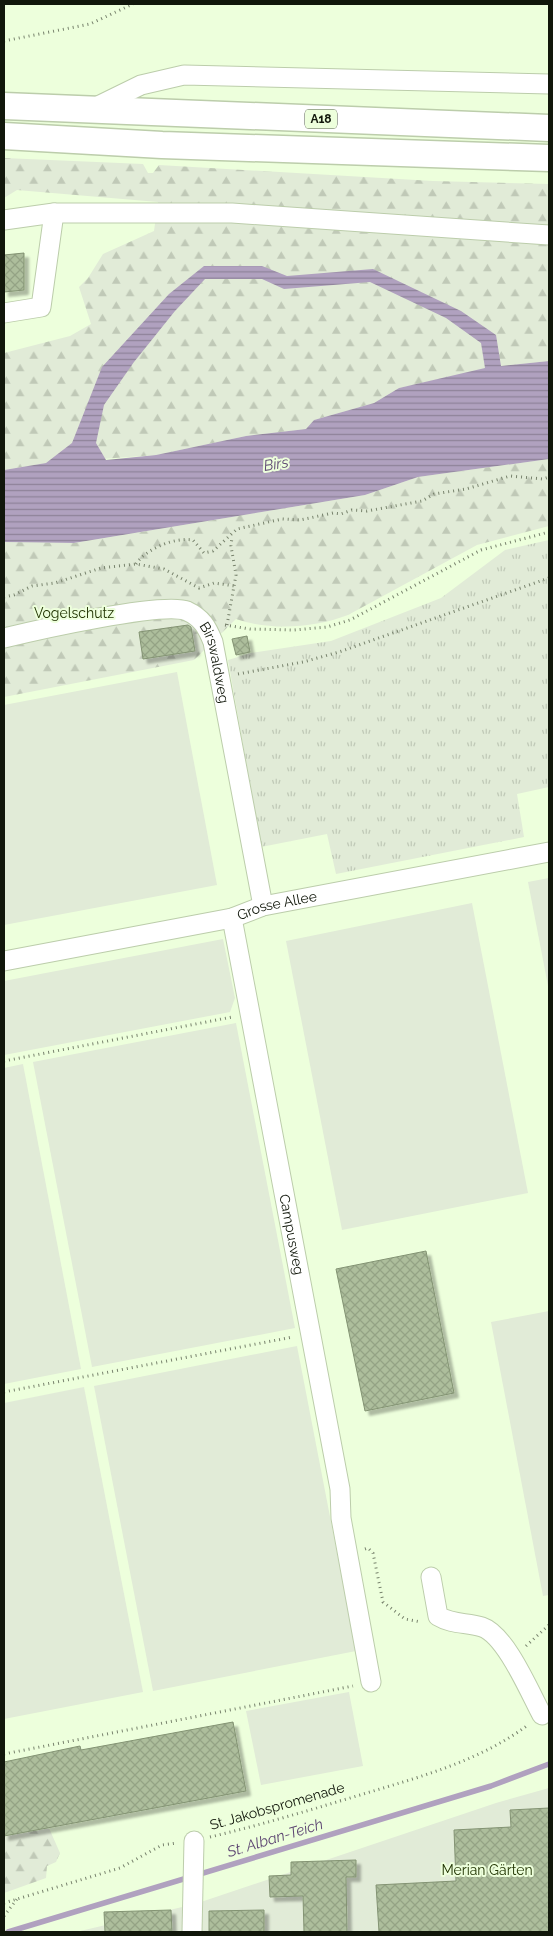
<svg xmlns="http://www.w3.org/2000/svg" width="553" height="1936" font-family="Raleway,sans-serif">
<defs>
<pattern id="grass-tufts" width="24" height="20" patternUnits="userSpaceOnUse" patternTransform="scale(1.25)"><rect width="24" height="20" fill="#e1ebd7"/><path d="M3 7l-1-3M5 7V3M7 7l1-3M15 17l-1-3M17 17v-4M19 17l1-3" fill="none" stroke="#c0c9b7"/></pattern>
<pattern id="forest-firs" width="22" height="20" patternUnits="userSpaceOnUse" patternTransform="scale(1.25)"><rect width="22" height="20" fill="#e1ebd7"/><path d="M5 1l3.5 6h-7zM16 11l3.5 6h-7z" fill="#c0c9b7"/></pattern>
<pattern id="water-rules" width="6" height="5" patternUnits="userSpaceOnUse" patternTransform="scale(1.25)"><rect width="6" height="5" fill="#b0a1bf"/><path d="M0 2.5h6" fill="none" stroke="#8e8299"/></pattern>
<pattern id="building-cross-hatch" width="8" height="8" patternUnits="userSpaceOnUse" patternTransform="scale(1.25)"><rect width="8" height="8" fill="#adbe9c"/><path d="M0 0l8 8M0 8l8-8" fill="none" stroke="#94a385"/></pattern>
<filter id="shadow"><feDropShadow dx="4.5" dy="4.5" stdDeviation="1" flood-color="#0004"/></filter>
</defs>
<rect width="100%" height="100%" fill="#edffdc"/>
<!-- grass -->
<polygon fill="url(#grass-tufts)" points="549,540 549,787 517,794 524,837 336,874 327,834 261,847 228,660 251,653 331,641 441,598 505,550"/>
<!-- forest -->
<g fill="url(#forest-firs)">
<polygon points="4,158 143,164 148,173 153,173 159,165 433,181 549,184 549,361 501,366 399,388 374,403 314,420 306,429 246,436 156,455 47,463 4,470 4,353 70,336 91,324 79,287 88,278 103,254 154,231 158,202 17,190 4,198"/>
<path d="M549 459V526L477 545 348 615C314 628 271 631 236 619L194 660 4 697V542L75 543 365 495 418 477Z"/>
<polygon points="49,1828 60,1853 56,1862 47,1866 46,1878 4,1893 4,1836"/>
</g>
<!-- park -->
<g fill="#e1ebd7">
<polygon points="177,672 217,885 4,925 4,705"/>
<polygon points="549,878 549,991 528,882"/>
<polygon points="472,903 528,1193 342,1230 286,941"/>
<polygon points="223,939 235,998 230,1012 4,1055 4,981"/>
<polygon points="236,1023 295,1328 92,1367 33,1062"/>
<polygon points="23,1064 81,1369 4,1384 4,1068"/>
<polygon points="549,1311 549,1595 543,1596 491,1322"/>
<polygon points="297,1346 356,1651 153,1691 94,1386"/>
<polygon points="84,1387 143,1692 4,1719 4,1403"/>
<polygon points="349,1692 363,1766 261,1785 246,1711"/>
<polygon points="549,1788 549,1932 76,1932 195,1904 496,1803"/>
</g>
<!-- water -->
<path fill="url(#water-rules)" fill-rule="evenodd" d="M204 266H262L287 276 373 269 461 311 496 335 501 366 549 361V459L418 477 365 495 74 543 4 542V470L46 463 72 443 102 367 169 294ZM205 279H262L284 289 370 282 446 318 481 343 485 368 399 388 374 403 314 420 306 429 246 436 156 455 106 460 96 443 104 405 134 362 175 311Z"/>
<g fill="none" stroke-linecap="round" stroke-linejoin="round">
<!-- stream -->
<polyline stroke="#b0a1bf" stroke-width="5.5" points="8,1932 491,1786 549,1764"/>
</g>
<!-- building -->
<g fill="url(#building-cross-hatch)" stroke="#839373" filter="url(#shadow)">
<polygon points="24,253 24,290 4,292 4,255"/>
<polygon points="188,625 191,627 195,651 143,659 139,632"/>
<polygon points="247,636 250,652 236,655 232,639"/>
<polygon points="426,1251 454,1393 365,1411 336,1269"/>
<polygon points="233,1722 246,1791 4,1836 4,1762 80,1746 81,1750"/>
<polygon points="549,1808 549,1932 379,1932 376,1885 456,1881 454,1830 511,1827 510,1810"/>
<polygon points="356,1860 356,1877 346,1877 347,1932 304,1932 303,1896 270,1897 269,1876 291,1875 291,1862"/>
<polygon points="171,1910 172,1932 105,1932 104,1912"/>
<polygon points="264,1910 264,1932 209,1932 209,1911"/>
</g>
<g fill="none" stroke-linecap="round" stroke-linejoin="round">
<!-- minor casing -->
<g stroke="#bccdab" stroke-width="21">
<g id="minor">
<polyline points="94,108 141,85 184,75 549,84"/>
<polyline points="4,220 54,213 232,213 549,235"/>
<polyline points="4,313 41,307 54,213"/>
<path id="s1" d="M4 638C33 631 164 601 187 611 202 618 207 627 213 642L263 906"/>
<path id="s2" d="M232 918 340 1489 341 1518 371 1682"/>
<path id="s3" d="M4 961 232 918 263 906 549 852"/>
<path d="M431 1577 438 1616C453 1625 467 1622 482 1627 506 1635 530 1693 542 1715"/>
<polyline points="192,1932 194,1841"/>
</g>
</g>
<!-- highway casing -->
<g stroke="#bccdab" stroke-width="29">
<g id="highway">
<polyline points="4,106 549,128"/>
<polyline points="4,136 162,145 549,158"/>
</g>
</g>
<!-- path -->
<g stroke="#78836d" stroke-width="3" stroke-dasharray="1 4" stroke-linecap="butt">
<polyline points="4,41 90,24 133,4"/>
<path d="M136 564C146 549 174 537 193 540L204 553 213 551 237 529 282 519 300 520 333 513 341 514 352 510 367 511 422 501 434 494 466 489 510 476 543 479 549 477"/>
<polyline points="4,597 14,595 32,586 55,583 101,568 136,564 164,569 199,588 214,583 235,586"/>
<polyline points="225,625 250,629 294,630 327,627 350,620 481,550 549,532"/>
<polyline points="227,625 236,575 231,546 232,537"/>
<polyline points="238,674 303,662 339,652 549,578"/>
<polyline points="4,1061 232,1017"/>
<polyline points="4,1392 293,1337"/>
<polyline points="365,1549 368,1548 373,1553 383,1602 405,1619 421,1622"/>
<polyline points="526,1646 549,1625"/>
<polyline points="4,1754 353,1686"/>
<path d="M210 1837C261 1825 310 1810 360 1795 419 1777 478 1762 528 1725"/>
<polyline points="4,1903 120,1868 162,1845 177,1843"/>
<polyline points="4,1916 17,1899"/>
</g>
<!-- minor -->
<use href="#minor" stroke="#fff" stroke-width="19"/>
<!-- highway -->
<use href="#highway" stroke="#fff" stroke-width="26"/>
</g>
<g text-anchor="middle" stroke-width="4" stroke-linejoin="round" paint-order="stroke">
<!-- shield labels -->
<rect fill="#edffdc" stroke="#535d4a" stroke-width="1" x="305" y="109.5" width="32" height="19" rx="4"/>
<g font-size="12" font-weight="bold" fill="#11170b">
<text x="321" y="123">A18</text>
</g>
<!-- park labels -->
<g font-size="14" fill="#213402" stroke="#edffdc">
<text x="74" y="618">Vogelschutz</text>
<text x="487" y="1875">Merian Gärten</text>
</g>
<!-- street labels -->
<g font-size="14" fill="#11170b" stroke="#edffdc">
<text dy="5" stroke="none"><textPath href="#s1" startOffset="248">Birswaldweg</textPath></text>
<text dy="5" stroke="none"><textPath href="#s3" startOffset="279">Grosse Allee</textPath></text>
<text dy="5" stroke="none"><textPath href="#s2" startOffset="322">Campusweg</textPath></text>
<text transform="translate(277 1806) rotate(-16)" y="5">St. Jakobspromenade</text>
</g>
<!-- water labels -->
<g font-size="15" font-style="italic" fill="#5d4672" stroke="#edffdc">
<text transform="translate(276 464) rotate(-9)" y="5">Birs</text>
<text transform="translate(275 1838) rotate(-17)" y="5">St. Alban-Teich</text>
</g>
</g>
<!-- border -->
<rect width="553" height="1936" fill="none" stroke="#11170b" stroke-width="10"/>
</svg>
